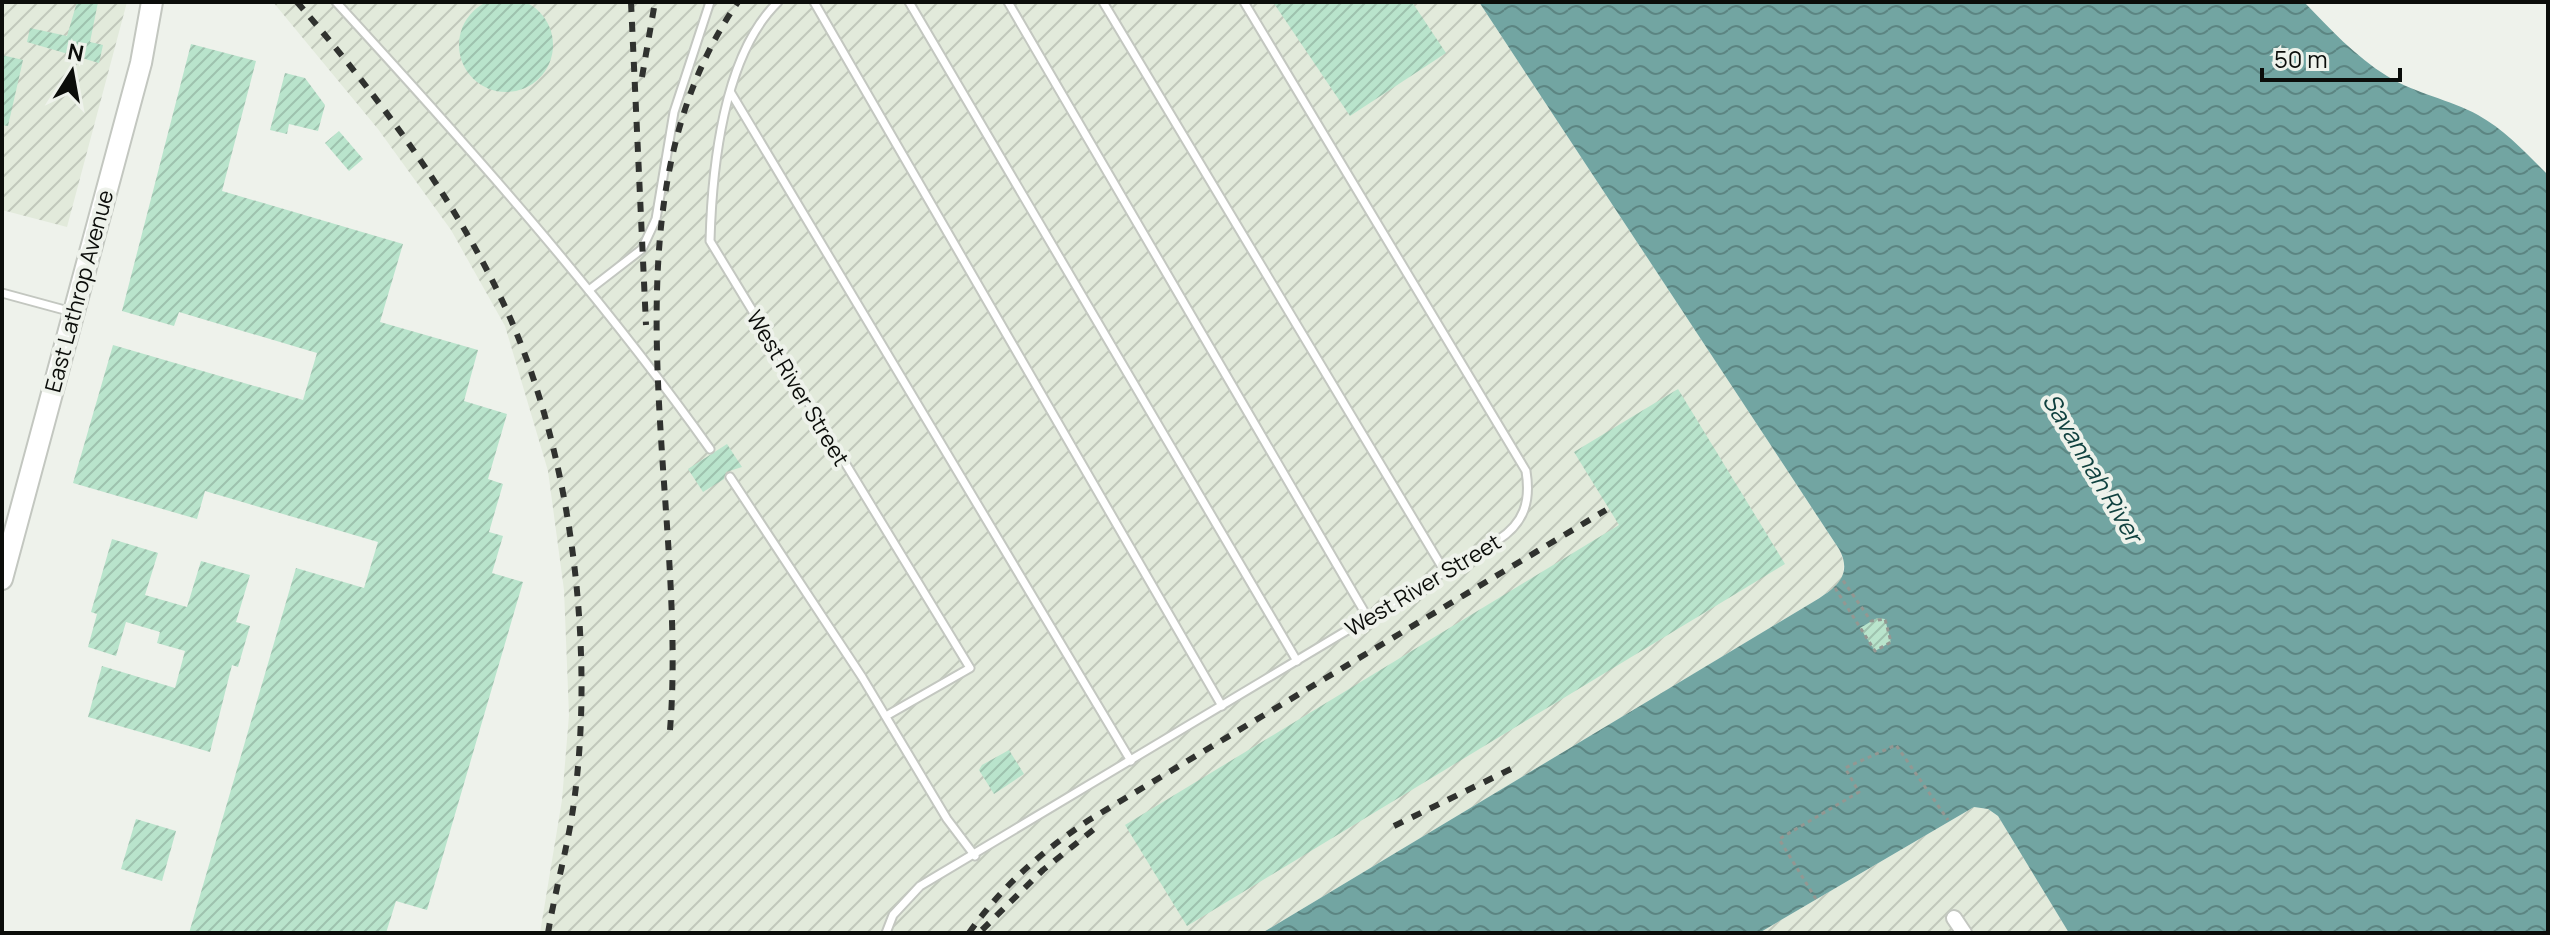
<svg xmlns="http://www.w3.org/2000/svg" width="2550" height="935" font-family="Manrope,sans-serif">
<defs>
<pattern id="industrial-furrows" width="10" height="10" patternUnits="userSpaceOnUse" patternTransform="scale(2)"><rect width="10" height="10" fill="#e2eadb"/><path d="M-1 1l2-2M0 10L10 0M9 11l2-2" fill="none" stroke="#c1c8bb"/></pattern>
<pattern id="water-waves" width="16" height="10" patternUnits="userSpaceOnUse" patternTransform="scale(2)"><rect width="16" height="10" fill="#72a5a2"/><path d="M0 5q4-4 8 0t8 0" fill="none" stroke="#5c8582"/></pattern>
<pattern id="building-hatch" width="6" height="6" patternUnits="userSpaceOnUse" patternTransform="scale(2)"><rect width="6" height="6" fill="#b9e4cc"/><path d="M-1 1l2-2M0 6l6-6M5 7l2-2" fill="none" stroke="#9ec2ae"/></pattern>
</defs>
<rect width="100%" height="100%" fill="#eef2eb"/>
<!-- industrial -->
<g fill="url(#industrial-furrows)">
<polygon points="2,2 127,2 67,227 2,210"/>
<polygon points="273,2 1479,2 1839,549 1844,562 1843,576 1837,586 1813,602 1262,933 540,933 562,800 569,715 564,590 548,471 505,326 451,230 378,129"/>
<polygon points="1974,807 1988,809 1998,816 2069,933 1759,933"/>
</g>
<!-- water -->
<path fill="url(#water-waves)" d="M1479 2H2304C2329 28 2356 57 2387 76 2416 94 2449 99 2478 115 2505 130 2526 153 2548 175V933H2069L1998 816 1988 809 1974 807 1759 933H1262L1813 602C1834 589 1854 576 1839 549Z"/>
<!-- building -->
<g fill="url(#building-hatch)">
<circle cx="506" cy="45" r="47"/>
<polygon points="77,2 98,2 90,42 103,45 99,63 27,42 30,28 67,36"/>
<polygon points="1273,2 1412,2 1446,53 1350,116"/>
<polygon points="191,44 256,61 222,191 403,244 380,322 478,350 464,401 507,414 488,479 503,484 489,532 503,536 492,573 523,582 427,910 396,901 386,933 189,933 296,568 364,588 378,542 205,491 197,519 73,483 113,345 303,400 317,353 179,312 174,326 122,311"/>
<polygon points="2,55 23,60 8,126 2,125"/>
<polygon points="285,73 305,78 325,105 318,131 289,124 287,134 270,130"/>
<polygon points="339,131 363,159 349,171 325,143"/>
<polygon points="1678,389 1785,564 1187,926 1125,825 1619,525 1574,452"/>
<polygon points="727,444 742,467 726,472 724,479 703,492 688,469"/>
<polygon points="112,539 158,553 145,595 187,607 201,561 250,575 236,622 250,626 238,667 232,665 210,752 88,717 102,666 175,688 185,651 157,643 160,632 126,622 116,656 88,647 97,614 91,612"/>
<polygon points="1877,618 1885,619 1891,642 1875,651 1860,628"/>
<polygon points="1009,750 1024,774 994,794 979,770 982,765"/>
<polygon points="136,819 176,831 162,881 121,869"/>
</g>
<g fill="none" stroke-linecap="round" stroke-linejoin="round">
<!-- lane casing -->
<g stroke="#c3c7c0" stroke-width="11">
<g id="lane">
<path d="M336 2C468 146 597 290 710 449"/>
<path d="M778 2C723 55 712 169 710 241L970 668 886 716"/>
<polyline points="814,2 1222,706"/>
<polyline points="909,2 1297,661"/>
<polyline points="1008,2 1368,618"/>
<polyline points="1103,2 1445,572"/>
<polyline points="731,93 1131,761"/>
<polyline points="589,290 642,249 656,219 674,112 710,2"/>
<polyline points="2,293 72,312"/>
<polyline points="730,477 862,677 947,819 975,856"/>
<path d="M886 933 893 915 920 886 1498 540C1524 523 1531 502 1526 471L1244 2"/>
</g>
</g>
<!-- street casing -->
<g stroke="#c3c7c0" stroke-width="18">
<polyline id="street" points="1954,918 1964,933"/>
</g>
<!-- secondary casing -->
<g stroke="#c3c7c0" stroke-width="24">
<polyline id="secondary" points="2,579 141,63 152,2"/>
</g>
<!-- path -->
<g stroke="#949792" stroke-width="3" stroke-dasharray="4 4" stroke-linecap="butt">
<polyline points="1835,588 1875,651 1891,642 1885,619 1871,621 1842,579"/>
<polyline points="1816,899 1779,839 1859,792 1845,768 1896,745 1948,820"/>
</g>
<!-- lane -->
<use href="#lane" stroke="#fff" stroke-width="7"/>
<!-- street -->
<use href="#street" stroke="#fff" stroke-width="14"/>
<!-- secondary -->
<use href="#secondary" stroke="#fff" stroke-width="20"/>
<!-- rail -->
<g stroke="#30322f" stroke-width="6" stroke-dasharray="10 10" stroke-linecap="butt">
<path d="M297 2C377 95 456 199 507 311 572 454 596 653 573 809 567 850 555 891 548 933"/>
<polyline points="631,2 646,325"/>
<polyline points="642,77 655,2"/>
<path d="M670 730C689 497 594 209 738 2"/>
<polyline points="1394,826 1513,768"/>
<polyline points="982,930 1043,870 1098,826"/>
<path d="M969 933C1002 886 1041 852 1089 820L1606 510"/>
</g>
</g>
<g text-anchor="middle" stroke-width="8" stroke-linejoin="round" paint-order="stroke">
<!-- street labels -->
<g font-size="22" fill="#0b0d0a" stroke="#eef2eb">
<text transform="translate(79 291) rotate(-75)" y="8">East Lathrop Avenue</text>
<text transform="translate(798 388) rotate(59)" y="8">West River Street</text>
<text transform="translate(1423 585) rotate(-31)" y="8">West River Street</text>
</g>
<!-- water labels -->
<g font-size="24" font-style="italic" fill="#10413f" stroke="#eef2eb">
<text transform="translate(2092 468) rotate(59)" y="8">Savannah River</text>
</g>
</g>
<!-- border -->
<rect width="2550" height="935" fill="none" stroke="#0b0d0a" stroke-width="8"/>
<!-- north arrow -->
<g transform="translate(72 72) rotate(11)" stroke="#eef2eb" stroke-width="6" paint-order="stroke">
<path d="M0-6L14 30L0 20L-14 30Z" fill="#0b0d0a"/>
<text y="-12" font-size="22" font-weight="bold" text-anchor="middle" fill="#0b0d0a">N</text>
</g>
<!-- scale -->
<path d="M2262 68v12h138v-12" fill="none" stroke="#0b0d0a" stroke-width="4"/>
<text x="2274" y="68" font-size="24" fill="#0b0d0a" stroke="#eef2eb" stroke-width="6" paint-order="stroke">50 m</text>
</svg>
